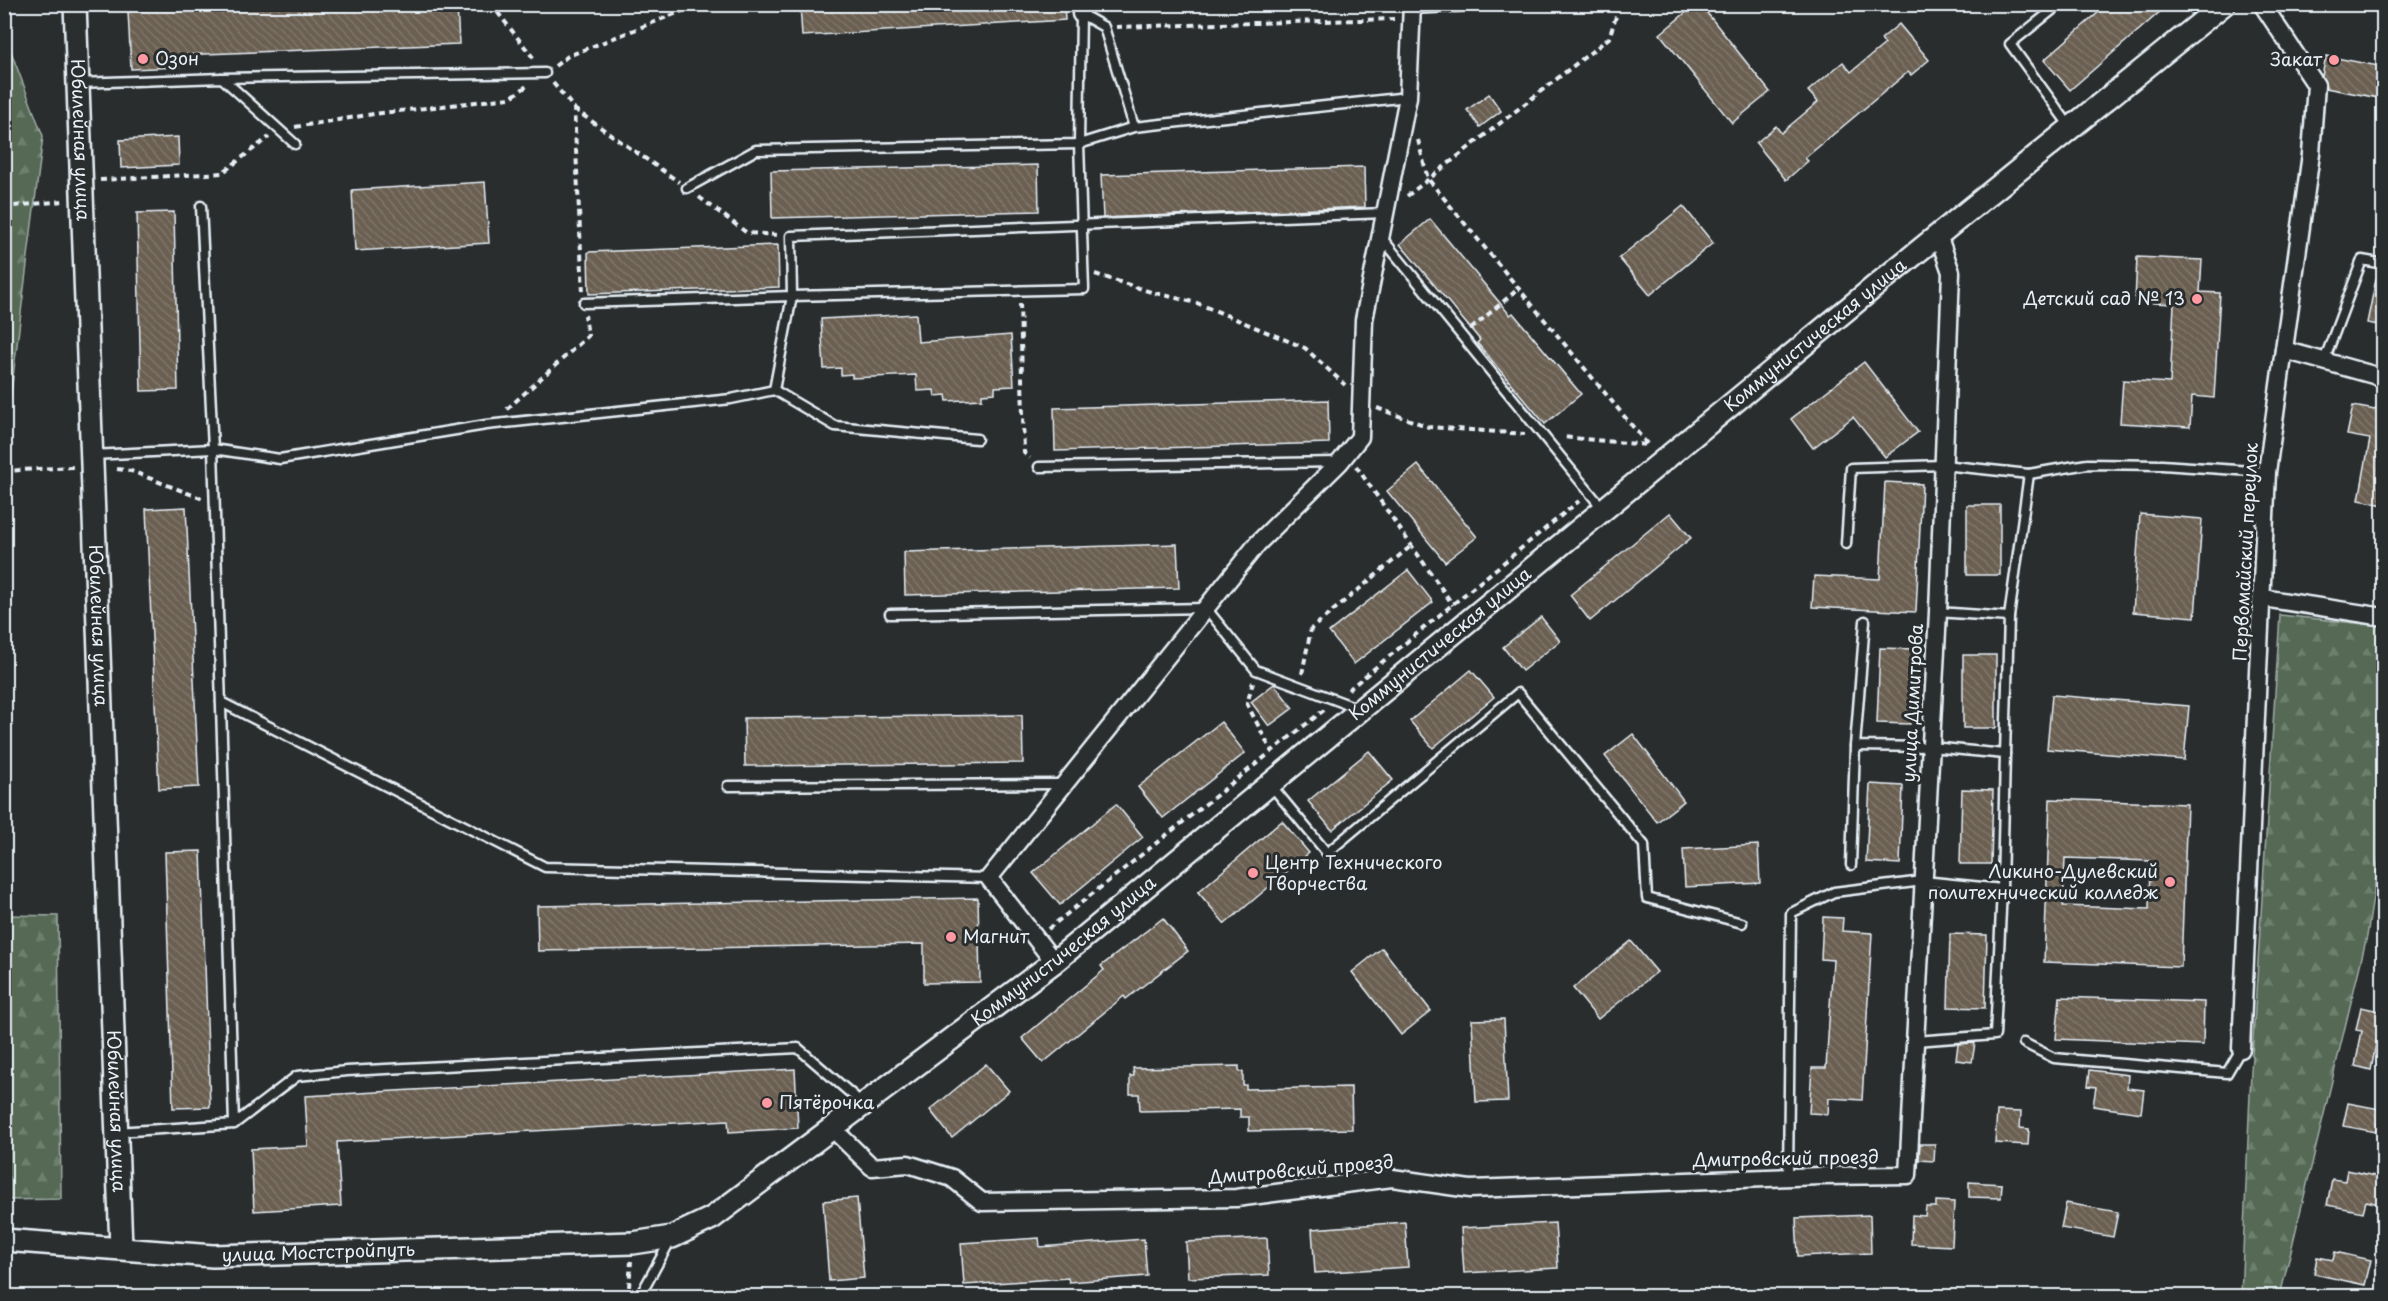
<svg xmlns="http://www.w3.org/2000/svg" width="2388" height="1301" font-family="'Playpen Sans',sans-serif">
<defs>
<pattern id="forest-firs" width="22" height="20" patternUnits="userSpaceOnUse" patternTransform="scale(1.5)"><rect width="22" height="20" fill="#556954"/><path d="M5 1l3.5 6h-7zM16 11l3.5 6h-7z" fill="#6d7f6d"/></pattern>
<pattern id="building-back-hatch" width="6" height="6" patternUnits="userSpaceOnUse" patternTransform="scale(1.5)"><rect width="6" height="6" fill="#6a5f51"/><path d="M-1 5l2 2M0 0l6 6M5-1l2 2" fill="none" stroke="#7f766b"/></pattern>
</defs>
<rect width="100%" height="100%" fill="#2a2d2e"/>
<filter id="ink" filterUnits="userSpaceOnUse"><feTurbulence type="fractalNoise" baseFrequency=".0167" numOctaves="2"/><feDisplacementMap in="SourceGraphic" scale="12" xChannelSelector="R" yChannelSelector="G"/><feConvolveMatrix kernelMatrix="1 2 1 2 8 2 1 2 1" color-interpolation-filters="sRGB"/></filter>
<g filter="url(#ink)">
<!-- forest -->
<g fill="url(#forest-firs)" stroke="#9eada6" stroke-width="1.5">
<polygon points="5,36 43,136 6,433 4,433"/>
<polygon points="2280,615 2383,626 2383,833 2367,936 2280,1296 2241,1296 2251,1072"/>
<polygon points="5,915 58,916 61,1199 5,1200"/>
</g>
<!-- building -->
<g fill="url(#building-back-hatch)" stroke="#e8f1f8" stroke-width="1.5" fill-rule="evenodd">
<polygon points="305,4 457,4 459,44 179,55 179,67 131,69 128,11"/>
<polygon points="800,4 1064,4 1065,20 802,36"/>
<polygon points="1696,4 1700,4 1770,92 1732,123 1660,34"/>
<polygon points="2108,4 2169,4 2070,90 2044,60"/>
<polygon points="1899,24 1929,60 1911,75 1908,72 1805,158 1808,161 1786,180 1756,143 1776,126 1781,133 1818,102 1808,91 1843,62 1851,72 1885,44 1881,39"/>
<polygon points="2326,56 2384,67 2384,99 2326,88 2322,76"/>
<polygon points="1489,94 1501,111 1480,127 1467,110"/>
<polygon points="178,137 179,165 121,168 120,140"/>
<polygon points="1038,165 1039,211 772,218 771,171"/>
<polygon points="1364,167 1365,207 1103,218 1101,175"/>
<polygon points="485,182 489,243 355,251 352,190"/>
<polygon points="1683,206 1713,243 1650,295 1619,258"/>
<polygon points="174,212 178,390 141,391 137,213"/>
<polygon points="1430,219 1510,315 1513,313 1581,394 1545,424 1477,343 1480,340 1400,244"/>
<polygon points="778,245 779,287 589,294 588,252"/>
<polygon points="2137,257 2202,260 2200,292 2220,293 2214,398 2192,396 2190,427 2120,423 2123,380 2170,383 2174,304 2135,302"/>
<polygon points="2376,279 2384,279 2384,326 2367,323"/>
<polygon points="916,314 918,342 1011,335 1014,386 995,387 995,393 982,394 982,399 947,401 946,395 935,396 934,390 917,391 916,375 852,378 852,374 841,375 841,368 824,369 821,319"/>
<polygon points="1864,362 1918,432 1885,457 1853,417 1813,448 1791,419"/>
<polygon points="1328,400 1329,443 1055,451 1054,408"/>
<polygon points="2353,406 2375,410 2376,408 2384,409 2384,505 2359,500 2370,439 2347,435"/>
<polygon points="1418,465 1477,537 1445,562 1387,491"/>
<polygon points="1885,482 1922,484 1916,612 1812,607 1814,576 1880,579"/>
<rect x="1967" y="505" width="33" height="70"/>
<polygon points="186,507 199,787 159,789 146,509"/>
<polygon points="1670,513 1691,538 1590,621 1570,595"/>
<polygon points="2140,514 2202,519 2195,617 2133,612"/>
<polygon points="1177,544 1179,588 905,595 904,552"/>
<polygon points="1408,570 1433,602 1354,664 1329,632"/>
<polygon points="1541,617 1560,641 1522,671 1503,647"/>
<polygon points="1880,648 1913,649 1910,724 1877,723"/>
<rect x="1963" y="655" width="33" height="73"/>
<polygon points="1471,670 1494,697 1433,748 1410,721"/>
<polygon points="1274,684 1293,708 1269,726 1251,702"/>
<polygon points="2052,695 2189,706 2184,760 2047,749"/>
<polygon points="1022,715 1023,763 745,766 744,718"/>
<polygon points="1221,722 1245,753 1163,818 1138,787"/>
<polygon points="1633,734 1684,801 1657,822 1605,756"/>
<polygon points="1369,751 1393,780 1332,830 1308,801"/>
<polygon points="1870,784 1903,786 1900,864 1866,862"/>
<polygon points="1962,789 1993,790 1991,864 1960,864"/>
<path d="M2050 799 2187 804 2181 967 2044 962ZM2065 858 2150 861 2149 909 2063 906Z"/>
<polygon points="1116,804 1143,837 1060,905 1033,873"/>
<polygon points="1282,821 1309,853 1225,924 1198,892"/>
<polygon points="1758,845 1760,883 1685,887 1683,849"/>
<polygon points="201,851 210,1107 173,1108 165,852"/>
<polygon points="978,898 980,982 924,983 924,944 538,951 537,906"/>
<polygon points="1823,917 1843,918 1842,931 1872,933 1862,1100 1829,1098 1828,1114 1809,1113 1812,1068 1826,1068 1833,960 1821,959"/>
<polygon points="1163,918 1188,951 1126,999 1124,996 1043,1063 1022,1038 1104,970 1101,966"/>
<polygon points="1950,934 1987,935 1985,1008 1948,1007"/>
<polygon points="1631,941 1657,972 1598,1019 1573,988"/>
<polygon points="1382,948 1431,1011 1401,1035 1352,972"/>
<polygon points="2060,997 2204,1002 2203,1045 2056,1039"/>
<polygon points="2361,1007 2384,1012 2384,1035 2378,1034 2371,1070 2355,1066 2362,1031 2356,1030"/>
<polygon points="1504,1019 1508,1101 1476,1102 1472,1020"/>
<polygon points="1975,1043 1972,1062 1956,1060 1958,1044"/>
<polygon points="986,1064 1009,1091 952,1138 930,1110"/>
<polygon points="1239,1066 1239,1072 1243,1072 1243,1085 1246,1085 1246,1089 1351,1087 1352,1129 1249,1131 1249,1117 1240,1117 1240,1109 1140,1111 1139,1094 1130,1094 1130,1076 1134,1076 1133,1068"/>
<polygon points="795,1069 798,1128 729,1132 728,1120 337,1142 341,1206 254,1211 251,1149 308,1146 305,1096"/>
<polygon points="2090,1070 2128,1075 2127,1088 2144,1090 2141,1113 2093,1106 2096,1087 2088,1086"/>
<polygon points="2348,1103 2380,1109 2376,1132 2343,1126"/>
<polygon points="1997,1111 2021,1112 2020,1128 2029,1129 2028,1145 1995,1143"/>
<polygon points="1920,1144 1935,1144 1934,1161 1919,1160"/>
<polygon points="2347,1170 2384,1178 2379,1204 2366,1201 2363,1212 2327,1205 2332,1179 2345,1181"/>
<polygon points="1969,1182 2002,1184 2001,1198 1969,1197"/>
<polygon points="857,1198 864,1278 829,1281 823,1201"/>
<polygon points="1936,1201 1954,1202 1952,1246 1911,1244 1912,1215 1925,1216 1926,1207 1936,1207"/>
<polygon points="2066,1203 2118,1212 2113,1237 2061,1228"/>
<polygon points="1870,1215 1871,1253 1798,1256 1796,1218"/>
<polygon points="1405,1222 1408,1267 1315,1273 1312,1229"/>
<polygon points="1555,1223 1558,1268 1464,1273 1461,1228"/>
<polygon points="1039,1238 1040,1247 1144,1239 1147,1276 1069,1282 1068,1278 964,1285 961,1243"/>
<polygon points="1267,1238 1269,1275 1188,1278 1186,1242"/>
<polygon points="2335,1252 2371,1260 2365,1285 2314,1274 2317,1257 2333,1260"/>
</g>
<g fill="none" stroke-linecap="round" stroke-linejoin="round">
<!-- service casing -->
<g stroke="#e8f1f8" stroke-width="13">
<g id="service">
<polyline points="2060,4 2010,44 2071,128"/>
<polyline points="1412,9 1511,4"/>
<polyline points="1081,14 1104,27 1134,127"/>
<polyline points="222,78 545,73"/>
<polyline points="78,83 222,78 295,144"/>
<polyline points="687,188 756,150 1079,144 1134,127 1408,97"/>
<polyline points="1381,237 1603,509"/>
<polyline points="584,303 792,296 791,236 1385,213"/>
<polyline points="2324,361 2362,260 2384,264"/>
<polyline points="774,390 792,296 1084,289 1079,144 1081,14"/>
<polyline points="92,455 213,449 201,206"/>
<polyline points="1039,467 1337,462"/>
<polyline points="1846,544 1851,468 1943,465 2029,474 2087,464 2162,465 2267,472"/>
<polyline points="890,614 1206,608 1256,670 1357,708"/>
<polyline points="2009,617 2029,474"/>
<polyline points="1865,621 1855,746 1931,747 2005,754 2009,617 1938,612"/>
<polyline points="221,702 545,867 989,878"/>
<polyline points="1270,784 1327,853 1518,693 1644,845 1647,898 1742,923"/>
<polyline points="728,786 1063,784"/>
<polyline points="1851,865 1855,746"/>
<polyline points="2002,889 2005,754"/>
<polyline points="2024,1043 2054,1058 2227,1073 2241,1049"/>
<polyline points="234,1124 297,1076 347,1071 798,1048 862,1103"/>
<polyline points="117,1132 234,1124 213,449 280,459 486,425 731,399 774,390 835,426 977,439"/>
<polyline points="1788,1177 1791,913 1834,892 1923,881 2002,889 1995,1035 1915,1041"/>
<polyline points="640,1296 670,1241"/>
</g>
</g>
<!-- minor casing -->
<g stroke="#e8f1f8" stroke-width="21">
<g id="minor">
<polyline points="1081,4 1081,14"/>
<polyline points="2284,350 2384,378"/>
<polyline points="2263,598 2384,617"/>
<polyline points="1054,962 989,878 1258,543 1340,462 1360,437 1364,320 1408,97 1412,4"/>
<polyline points="2241,1049 2267,472 2311,154 2316,85 2262,4"/>
<polyline points="832,1128 872,1167 908,1164 952,1178 982,1202 1236,1198 1392,1178 1470,1189 1821,1176 1908,1175 1938,612 1951,272 1938,235"/>
</g>
</g>
<!-- tertiary casing -->
<g stroke="#e8f1f8" stroke-width="26">
<g id="tertiary">
<path id="s1" d="M75 4 121 1248"/>
<path id="s2" d="M4 1240 213 1256 633 1243 672 1237 712 1218 1054 962 1879 283 2224 4"/>
</g>
</g>
<!-- path -->
<g stroke="#e8f1f8" stroke-width="4" stroke-dasharray="6 4.5" stroke-linecap="butt">
<polyline points="491,4 535,60"/>
<polyline points="1116,27 1394,19"/>
<polyline points="555,66 568,56 700,4"/>
<polyline points="553,83 574,108 583,293"/>
<polyline points="574,109 679,182"/>
<polyline points="295,127 374,114 510,98 527,86"/>
<polyline points="1418,140 1428,179 1648,445 1562,437"/>
<polyline points="100,180 222,173 269,137"/>
<polyline points="1407,196 1609,38 1620,4"/>
<polyline points="699,197 747,233 778,235"/>
<polyline points="4,207 63,201"/>
<polyline points="1095,274 1151,292 1197,303 1305,348 1345,385"/>
<polyline points="1020,303 1024,453 1030,458"/>
<polyline points="1471,329 1518,289"/>
<polyline points="1377,408 1429,427 1525,434"/>
<polyline points="507,409 588,336 585,315"/>
<polyline points="1356,466 1453,605"/>
<polyline points="117,469 131,471 203,499"/>
<polyline points="4,471 73,467"/>
<polyline points="1302,674 1311,629 1411,546"/>
<polyline points="1253,682 1247,704 1272,752"/>
<polyline points="1348,690 1579,501"/>
<polyline points="1048,929 1324,710"/>
<polyline points="629,1287 631,1261"/>
</g>
<!-- service -->
<use href="#service" stroke="#2a2d2e" stroke-width="8"/>
<!-- minor -->
<use href="#minor" stroke="#2a2d2e" stroke-width="16"/>
<!-- tertiary -->
<use href="#tertiary" stroke="#2a2d2e" stroke-width="21"/>
</g>
</g>
<!-- markers -->
<g fill="#ff9aa2" stroke="#2a2d2e" stroke-width="2">
<circle cx="143" cy="59" r="6"/>
<circle cx="2334" cy="60" r="6"/>
<circle cx="2197" cy="299" r="6"/>
<circle cx="1253" cy="873" r="6"/>
<circle cx="2170" cy="882" r="6"/>
<circle cx="951" cy="937" r="6"/>
<circle cx="767" cy="1103" r="6"/>
</g>
<g text-anchor="middle" stroke-width="6" stroke-linejoin="round" paint-order="stroke">
<!-- poi labels -->
<g font-size="18" fill="#e8f1f8" stroke="#2a2d2e" text-anchor="start">
<text x="155" y="65">Озон</text>
<text x="2322" y="66" text-anchor="end">Закат</text>
<text x="2185" y="305" text-anchor="end">Детский сад № 13</text>
<text x="1265" y="869">Центр Технического<tspan x="1265" dy="21">Творчества</tspan></text>
<text x="2158" y="878" text-anchor="end">Ликино-Дулевский<tspan x="2158" dy="21">политехнический колледж</tspan></text>
<text x="963" y="943">Магнит</text>
<text x="779" y="1109">Пятёрочка</text>
</g>
<!-- street labels -->
<g font-size="18" fill="#e8f1f8" stroke="#2a2d2e">
<text dy="6" stroke="none"><textPath href="#s1" startOffset="136">Юбилейная улица</textPath></text>
<text dy="6" stroke="none"><textPath href="#s2" startOffset="2127">Коммунистическая улица</textPath></text>
<text transform="translate(2246 552) rotate(-87)" y="6">Первомайский переулок</text>
<text dy="6" stroke="none"><textPath href="#s1" startOffset="622">Юбилейная улица</textPath></text>
<text dy="6" stroke="none"><textPath href="#s2" startOffset="1641">Коммунистическая улица</textPath></text>
<text transform="translate(1913 703) rotate(-87)" y="6">улица Димитрова</text>
<text dy="6" stroke="none"><textPath href="#s2" startOffset="1155">Коммунистическая улица</textPath></text>
<text dy="6" stroke="none"><textPath href="#s1" startOffset="1108">Юбилейная улица</textPath></text>
<text transform="translate(1786 1159) rotate(-1)" y="6">Дмитровский проезд</text>
<text transform="translate(1301 1170) rotate(-5)" y="6">Дмитровский проезд</text>
<text dy="6" stroke="none"><textPath href="#s2" startOffset="315">улица Мостстройпуть</textPath></text>
</g>
</g>
<!-- margin -->
<rect width="2388" height="1301" fill="none" stroke="#2a2d2e" stroke-width="24"/>
<rect x="12" y="12" width="2364" height="1277" fill="none" stroke="#e8f1f8" stroke-width="2" filter="url(#ink)"/>
</svg>
